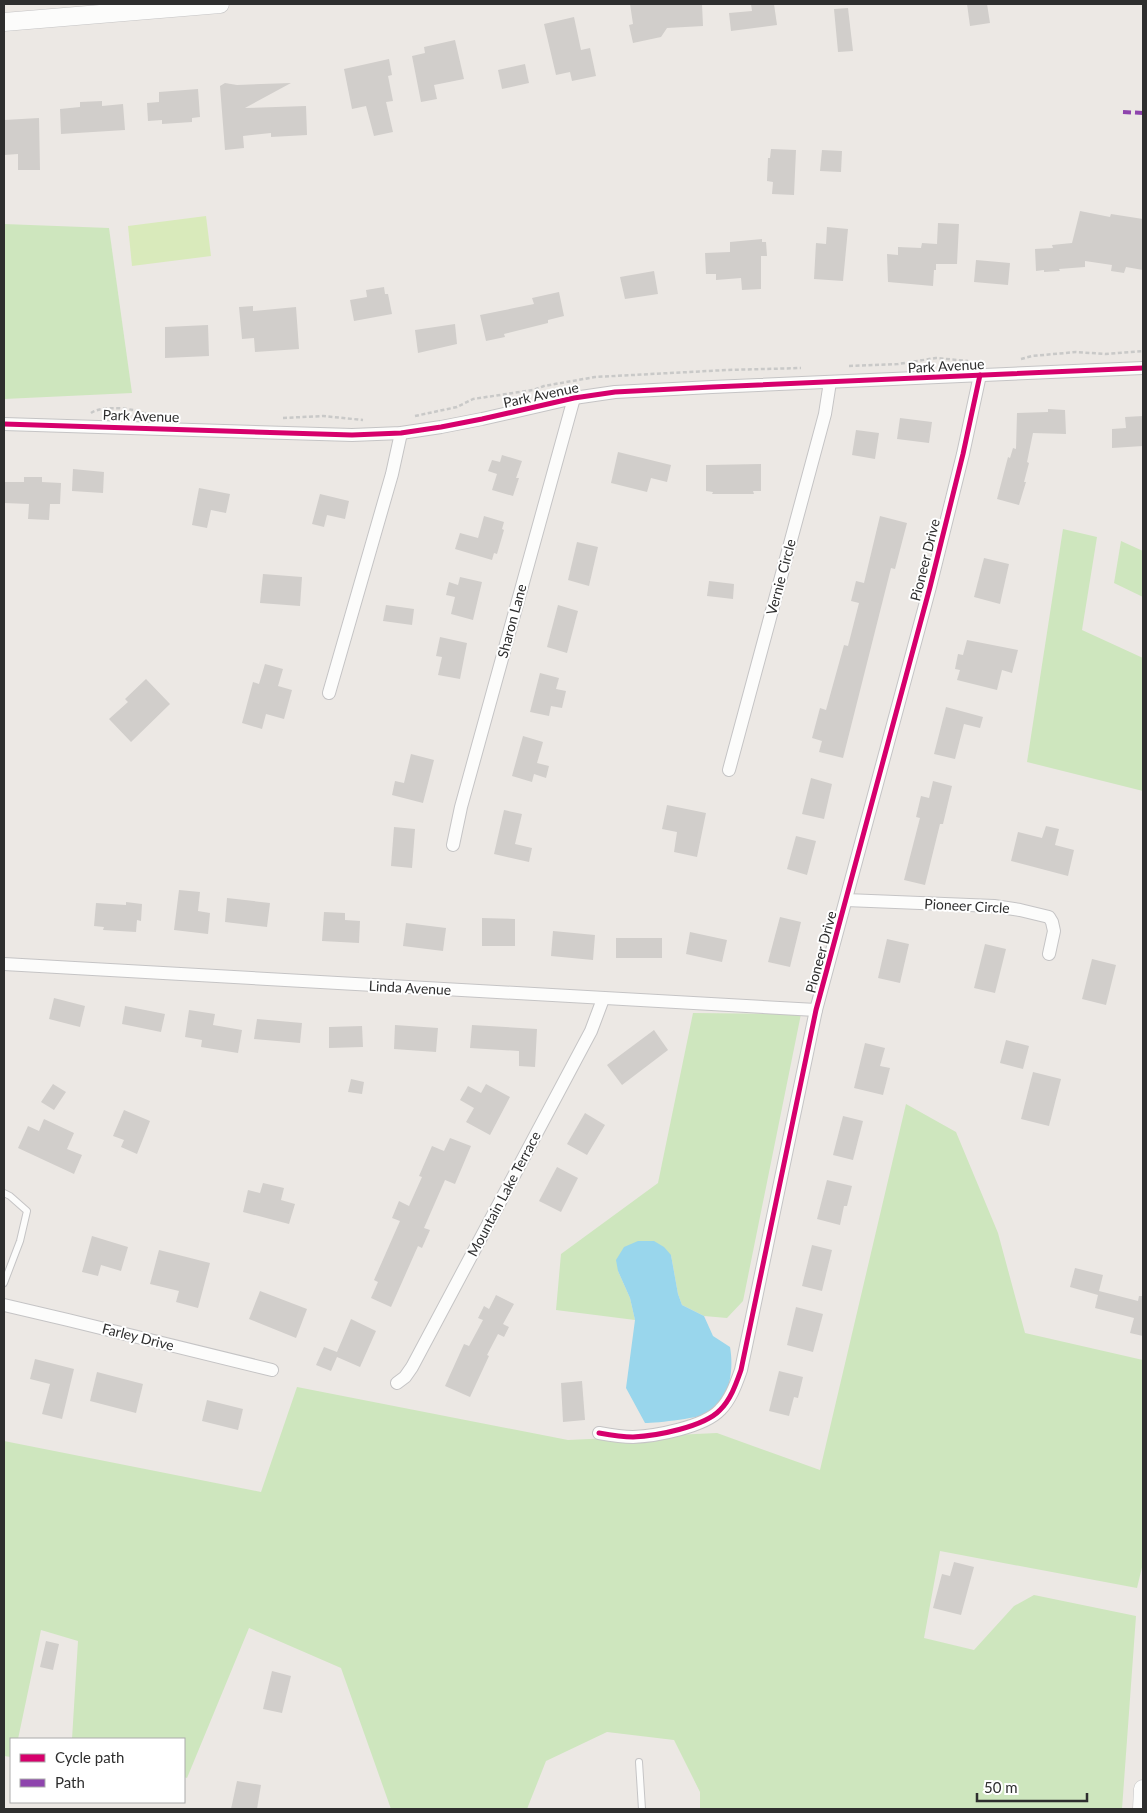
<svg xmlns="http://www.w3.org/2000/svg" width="1147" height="1813" font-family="Lato,sans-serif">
<rect width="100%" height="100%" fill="#ece8e4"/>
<!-- green -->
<g fill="#cee6be">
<polygon points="4,224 109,228 132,393 4,399"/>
<polygon points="1063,529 1097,537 1082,630 1143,658 1143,791 1027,762"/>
<polygon points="1121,541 1143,551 1143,597 1114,583"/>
<polygon points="693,1013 801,1014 743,1301 727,1318 704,1316 682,1305 678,1294 671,1255 618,1271 630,1298 635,1320 556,1310 561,1254 658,1183"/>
<polygon points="906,1104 956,1132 998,1233 1025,1333 1143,1360 1143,1563 1137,1588 940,1551 924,1638 974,1650 1014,1606 1034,1595 1136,1616 1122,1809 700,1809 700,1792 674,1740 607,1732 546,1761 527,1809 391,1809 341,1668 249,1628 187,1778 184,1777 184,1739 72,1739 78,1641 41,1630 18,1739 11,1739 11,1757 4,1756 4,1441 261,1492 297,1387 568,1440 717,1433 820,1470"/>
</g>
<!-- pitch -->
<polygon fill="#d9eabb" points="206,216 211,256 132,266 128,226"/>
<!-- water -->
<path fill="#99d6ec" d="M638 1241H654L664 1247 671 1255 678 1294 682 1305 704 1316 713 1336 730 1347C734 1369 730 1399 711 1412 703 1418 657 1423 645 1423L626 1388 635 1320 630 1298 618 1271 616 1260 624 1247Z"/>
<!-- building -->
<g fill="#d1cecb">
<polygon points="630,4 702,4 703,26 667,28 661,37 633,43 629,25 633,24"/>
<polygon points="751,4 774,4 777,25 731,31 729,13 752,11"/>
<polygon points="967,4 987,4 990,23 970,26"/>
<polygon points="848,8 853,51 838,52 834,9"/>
<polygon points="574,17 581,50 590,48 596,76 572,81 570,72 556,75 544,24"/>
<polygon points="455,40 464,79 434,85 437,99 421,102 412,56 425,53 424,47"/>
<polygon points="389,59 392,75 388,76 393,101 386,102 393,132 374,136 366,106 352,109 344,69"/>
<polygon points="525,64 529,83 502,89 498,70"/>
<polygon points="225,83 237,85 291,83 245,108 306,106 307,135 271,137 271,133 243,136 244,148 225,150 220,86"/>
<polygon points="198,89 200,117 192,118 192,122 162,124 162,120 148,121 147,103 159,102 159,92"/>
<polygon points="102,101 102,106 123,104 125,130 61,134 60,109 80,107 80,102"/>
<polygon points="39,118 40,170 18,170 18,154 4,155 4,120"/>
<polygon points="771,149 796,150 794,195 772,194 773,182 767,181 768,158 770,158"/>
<polygon points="822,150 842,151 841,172 820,171"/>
<polygon points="1080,211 1110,217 1111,214 1143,219 1143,270 1126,267 1124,273 1111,271 1112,265 1085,261 1085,267 1059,269 1060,271 1044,272 1044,270 1036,271 1035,249 1053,248 1052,245 1072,243"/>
<polygon points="938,223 959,224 957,264 936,264 936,270 934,270 933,286 888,282 887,254 898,255 898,247 921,248 922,243 937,244"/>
<polygon points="827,227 848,229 843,281 814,279 816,243 826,244"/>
<polygon points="762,239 762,242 766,242 767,256 761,256 761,289 742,290 741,278 716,280 716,274 706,274 705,253 730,252 730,242"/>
<polygon points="976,260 1010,263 1008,285 974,282"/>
<polygon points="654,271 658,294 625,299 620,277"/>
<polygon points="384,287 385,294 388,294 392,314 354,321 350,300 367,297 366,290"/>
<polygon points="559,292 564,316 548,320 548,323 504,334 505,337 486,341 480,315 534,304 532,298"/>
<polygon points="253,306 253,311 296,307 299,349 255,352 254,338 242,339 239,307"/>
<polygon points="455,324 457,344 418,353 415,330"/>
<polygon points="208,325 209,356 165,358 165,327"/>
<polygon points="1048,409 1065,410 1066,434 1033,433 1027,462 1029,463 1024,482 1026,482 1019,505 997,499 1008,457 1010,458 1013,448 1016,449 1017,413 1048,412"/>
<polygon points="1143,416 1143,446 1112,448 1112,429 1126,428 1125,417"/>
<polygon points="900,418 932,422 929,443 897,439"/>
<polygon points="856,430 879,433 875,459 852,455"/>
<polygon points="618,452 671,465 667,482 651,478 647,492 611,483"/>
<polygon points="502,455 522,461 516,478 519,478 513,496 492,490 497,474 488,471 492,460 500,462"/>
<polygon points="761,464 761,491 753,491 754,494 712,494 713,492 706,491 706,465"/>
<polygon points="73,469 104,472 103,493 72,491"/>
<polygon points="24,477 42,477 42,482 61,483 60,504 50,504 49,520 28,519 29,504 4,503 4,482 24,482"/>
<polygon points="199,488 230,494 226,513 211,510 207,528 192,525"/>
<polygon points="320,494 349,501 345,519 327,515 324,527 312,524"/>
<polygon points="484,516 504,522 502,529 504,530 497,554 494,553 492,560 455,549 460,533 478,538"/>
<polygon points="880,516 907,523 895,569 891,568 843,758 819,752 822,741 812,738 820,708 826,710 844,645 848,646 859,603 851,601 856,581 864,583"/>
<polygon points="577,542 598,547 589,586 568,580"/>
<polygon points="984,558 1009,564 1000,604 974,597"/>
<polygon points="263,574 302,577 300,606 260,603"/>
<polygon points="460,577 482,582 473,620 451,614 455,597 446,595 449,582 458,585"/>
<polygon points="709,581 734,584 733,599 707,596"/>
<polygon points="386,605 414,609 412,625 383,621"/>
<polygon points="558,605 578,611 567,653 547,647"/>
<polygon points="440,637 467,643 460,679 438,675 442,657 436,656"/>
<polygon points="967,640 1018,650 1012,673 1002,670 997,690 957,680 960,670 955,669 958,654 963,655"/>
<polygon points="265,664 283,669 278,686 292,690 284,719 266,714 262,729 242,723 253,682 259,684"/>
<polygon points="540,673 559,678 556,689 566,691 562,708 551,706 549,716 530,712"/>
<polygon points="146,679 170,704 131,742 109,719 128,702 125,699"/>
<polygon points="946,707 983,717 980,728 964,724 955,759 934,754"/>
<polygon points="523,736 543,742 537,763 549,766 546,778 534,774 532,782 512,776"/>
<polygon points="411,754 434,760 423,803 392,795 395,781 404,783"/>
<polygon points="811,778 832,784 824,819 802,814"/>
<polygon points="933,781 952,786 943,824 940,824 925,885 904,880 920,818 916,817 921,796 929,798"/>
<polygon points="667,805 706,813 697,857 674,852 677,832 662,829"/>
<polygon points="504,810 522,814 515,844 532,848 529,862 494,854"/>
<polygon points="1046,826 1059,829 1055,845 1074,850 1068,876 1011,861 1018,832 1042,838"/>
<polygon points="394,827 415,829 412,868 391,866"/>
<polygon points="796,836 816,841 807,875 787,869"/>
<polygon points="179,890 200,892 198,911 210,913 208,934 174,930"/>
<polygon points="227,898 270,903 267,927 225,922"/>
<polygon points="126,902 142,904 141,921 137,920 136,932 103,930 104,927 94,926 96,903 126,905"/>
<polygon points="324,912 345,913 345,920 360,921 359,943 322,941"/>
<polygon points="780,917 801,922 790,967 768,962"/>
<polygon points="482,918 515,919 515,946 482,946"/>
<polygon points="406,923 446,928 443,951 403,946"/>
<polygon points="553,931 595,935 593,960 551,956"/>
<polygon points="690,932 727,940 722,962 686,954"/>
<rect x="616" y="938" width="46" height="20"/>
<polygon points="887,939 909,944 900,983 878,978"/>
<polygon points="985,944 1006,949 995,993 974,988"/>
<polygon points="1092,959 1116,965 1106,1005 1082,999"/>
<polygon points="54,998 85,1006 80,1027 49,1019"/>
<polygon points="125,1006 165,1014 161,1032 122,1024"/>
<polygon points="189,1010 215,1014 213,1025 242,1030 238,1053 201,1047 202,1040 185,1037"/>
<polygon points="257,1019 302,1023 300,1043 254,1039"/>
<polygon points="395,1025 438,1028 436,1052 394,1049"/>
<polygon points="472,1025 537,1029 535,1067 519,1066 519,1051 470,1048"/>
<polygon points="362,1026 363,1047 329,1048 329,1027"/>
<polygon points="654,1030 668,1050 622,1085 607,1065"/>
<polygon points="1006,1040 1029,1046 1023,1069 1000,1063"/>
<polygon points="865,1043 885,1048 880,1066 890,1068 883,1095 854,1088"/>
<polygon points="1033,1072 1061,1079 1049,1126 1021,1119"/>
<polygon points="351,1079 364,1082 362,1094 348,1092"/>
<polygon points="53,1084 66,1092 54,1110 41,1102"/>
<polygon points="486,1084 510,1097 490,1135 466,1122 474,1108 460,1100 468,1086 481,1093"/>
<polygon points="124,1110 150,1121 137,1154 121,1147 124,1140 113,1136"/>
<polygon points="585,1113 605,1125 587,1155 567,1144"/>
<polygon points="843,1116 863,1121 853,1160 833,1155"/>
<polygon points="44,1119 74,1133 67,1149 82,1155 74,1174 18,1148 28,1126 39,1131"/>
<polygon points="450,1138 471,1146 455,1184 445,1180 424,1228 430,1230 422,1248 418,1246 391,1307 371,1298 378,1282 374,1280 400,1221 392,1218 399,1201 409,1206 422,1177 419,1176 432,1146 444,1151"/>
<polygon points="557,1167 578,1178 561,1212 539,1201"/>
<polygon points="827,1180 852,1186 847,1206 844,1206 840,1225 817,1219"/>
<polygon points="263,1183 284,1188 281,1200 295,1204 289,1224 243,1212 248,1190 260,1193"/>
<polygon points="92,1236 128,1247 121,1271 101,1265 98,1276 82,1272"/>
<polygon points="812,1245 832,1250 822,1291 802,1286"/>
<polygon points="159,1250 210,1263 198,1308 176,1302 179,1291 150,1284"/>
<polygon points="1075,1268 1103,1275 1099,1291 1138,1301 1139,1296 1143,1296 1143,1336 1130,1333 1134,1318 1095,1308 1098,1295 1070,1287"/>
<polygon points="260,1291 307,1309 296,1338 249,1319"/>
<polygon points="496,1295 514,1304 503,1324 509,1327 504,1337 498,1334 487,1355 489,1356 470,1397 445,1386 464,1344 469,1346 483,1320 478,1318 484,1306 489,1309"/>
<polygon points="796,1307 823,1314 813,1352 787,1345"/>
<polygon points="351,1319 376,1331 360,1367 337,1357 331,1371 316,1365 324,1347 337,1352"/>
<polygon points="35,1359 74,1369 62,1419 42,1414 50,1384 30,1379"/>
<polygon points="779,1371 803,1377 798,1398 794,1397 789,1416 769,1411"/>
<polygon points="97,1372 143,1384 136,1413 90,1401"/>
<polygon points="582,1381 585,1420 563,1422 561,1383"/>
<polygon points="207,1400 243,1409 238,1430 202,1421"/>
<polygon points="954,1562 974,1567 961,1615 933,1608 942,1574 950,1576"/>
<polygon points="46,1641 59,1644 53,1670 40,1667"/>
<polygon points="272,1671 291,1676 282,1713 263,1709"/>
<polygon points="237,1781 261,1785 257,1809 231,1809"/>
</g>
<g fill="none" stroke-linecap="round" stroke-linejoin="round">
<!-- lane casing -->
<g stroke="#c5c4c5" stroke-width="8">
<g id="lane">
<polyline points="4,1193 10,1196 27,1211 20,1241 4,1283"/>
<polyline points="639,1762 642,1809"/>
</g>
</g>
<!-- street casing -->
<g stroke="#c5c4c5" stroke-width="14">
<g id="street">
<polyline points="4,424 352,435 401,433 441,427 482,419 574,398 615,392 712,387 1143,368"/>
<polyline points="329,693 392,474 401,433"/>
<polyline points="729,770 825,414 830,382"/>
<polyline points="453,845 461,807 574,398"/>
<polyline points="846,900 994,906 1020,910 1049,917 1052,922 1054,931 1049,954"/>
<polyline points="4,964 816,1010"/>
<polyline points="4,1305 68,1320 272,1370"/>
<polyline points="397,1383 405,1377 412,1367 591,1031 603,999"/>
<path d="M599 1433C610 1435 622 1437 633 1437 656 1436 704 1427 720 1410 731 1399 736 1384 741 1370L816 1010 930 587 963 454 980 375"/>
</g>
</g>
<!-- secondary casing -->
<g stroke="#c5c4c5" stroke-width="19">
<g id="secondary">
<polyline points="4,22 220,4"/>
<polyline points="1142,1809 1143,1789"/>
</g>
</g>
<!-- path -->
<g stroke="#c9c9c8" stroke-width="2.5" stroke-dasharray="4 2.5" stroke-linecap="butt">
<polyline points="1021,359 1032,356 1076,352 1105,354 1143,351"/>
<polyline points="849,366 898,364 936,358 968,361"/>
<path d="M91 413C102 405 134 408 146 414"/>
<polyline points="415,416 457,407 473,399 533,390 544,386 595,377 727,370 801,368"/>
<polyline points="283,418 323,416 363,420"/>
</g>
<!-- lane -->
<use href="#lane" stroke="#fcfcfb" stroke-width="6"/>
<!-- street -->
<use href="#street" stroke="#fcfcfb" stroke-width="12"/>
<!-- secondary -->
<use href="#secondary" stroke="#fcfcfb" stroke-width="18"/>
<!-- quiet -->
<polyline stroke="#8e44ad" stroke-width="4" stroke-dasharray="8 4" stroke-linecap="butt" points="1123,112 1143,113"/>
<!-- cycleway casing -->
<g stroke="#fff" stroke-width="8">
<g id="cycleway">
<polyline points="4,424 352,435 401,433 441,427 482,419 574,398 615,392 712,387 1143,368"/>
<path d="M599 1433C610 1435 622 1437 633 1437 656 1436 704 1427 720 1410 731 1399 736 1384 741 1370L816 1010 930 587 963 454 980 375"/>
</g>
</g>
<!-- cycleway -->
<use href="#cycleway" stroke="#d6006c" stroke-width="5"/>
</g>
<g text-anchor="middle" stroke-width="4" stroke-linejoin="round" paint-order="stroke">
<!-- street labels -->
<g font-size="14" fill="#2e2e2e" stroke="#fff">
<text transform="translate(946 366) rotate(-3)" y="5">Park Avenue</text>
<text transform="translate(541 395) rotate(-12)" y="5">Park Avenue</text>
<text transform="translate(141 416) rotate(2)" y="5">Park Avenue</text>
<text transform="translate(925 560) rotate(-76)" y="5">Pioneer Drive</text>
<text transform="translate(781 577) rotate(-75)" y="5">Vernie Circle</text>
<text transform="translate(512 621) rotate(-75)" y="5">Sharon Lane</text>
<text transform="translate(967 906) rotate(3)" y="5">Pioneer Circle</text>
<text transform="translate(821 952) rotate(-75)" y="5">Pioneer Drive</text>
<text transform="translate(410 988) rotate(3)" y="5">Linda Avenue</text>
<text transform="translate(504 1194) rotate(-62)" y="5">Mountain Lake Terrace</text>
<text transform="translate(138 1337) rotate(14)" y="5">Farley Drive</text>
</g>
</g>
<!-- border -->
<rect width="1147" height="1813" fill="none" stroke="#2e2e2e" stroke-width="10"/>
<!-- legend -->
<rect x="10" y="1738" width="175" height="65" fill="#ffffff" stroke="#ababab"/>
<rect x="20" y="1754" width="25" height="8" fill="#d6006c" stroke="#ababab"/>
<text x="55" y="1763" font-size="15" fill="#2e2e2e">Cycle path</text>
<rect x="20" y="1779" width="25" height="8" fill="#8e44ad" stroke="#ababab"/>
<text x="55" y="1788" font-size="15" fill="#2e2e2e">Path</text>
<!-- scale -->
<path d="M977 1793v8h110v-8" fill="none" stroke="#2e2e2e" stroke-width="2.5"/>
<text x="984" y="1793" font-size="15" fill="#2e2e2e" stroke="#ffffff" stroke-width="4" paint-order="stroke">50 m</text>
</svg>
